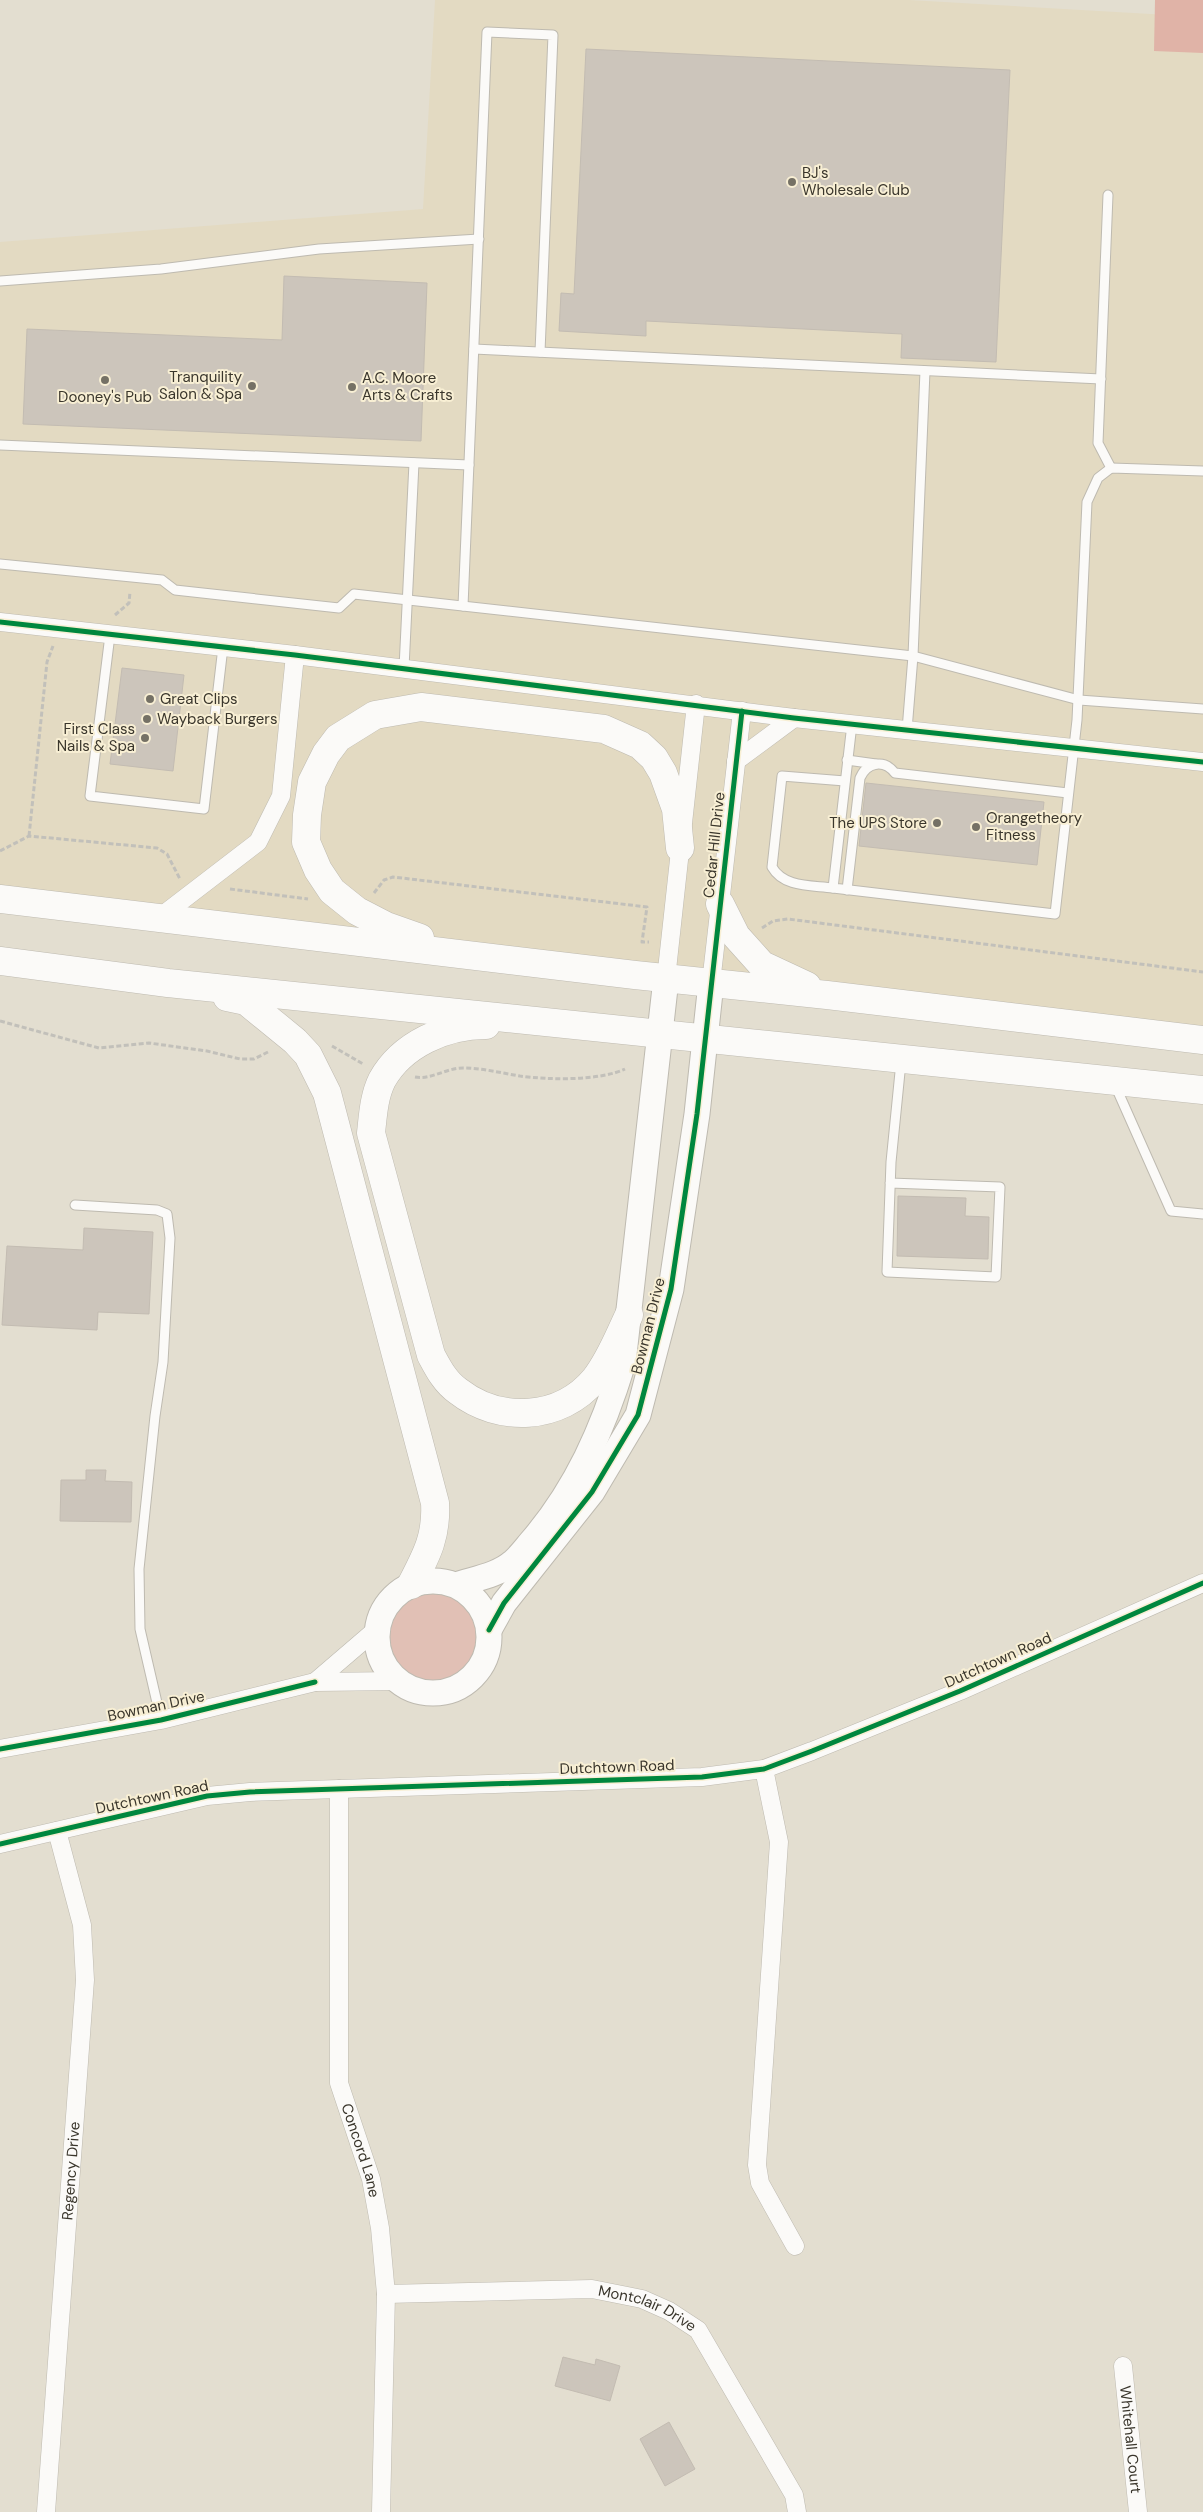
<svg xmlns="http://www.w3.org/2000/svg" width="1203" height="2512" font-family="'DM Sans',sans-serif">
<rect width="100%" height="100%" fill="#e3ded0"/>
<!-- built -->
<polygon fill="#e3dac2" points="435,0 909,0 1203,17 1203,1040 0,899 0,242 423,209"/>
<!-- green -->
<circle fill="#e1c0b5" cx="433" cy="1637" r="56"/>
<!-- forest -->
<polygon fill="#e0b3a7" points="1155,0 1203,0 1203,53 1154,51"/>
<!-- building -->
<g fill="#ccc5bb" stroke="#c3bcb2">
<polygon points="586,49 1010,70 996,362 901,358 902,334 646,321 646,336 559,331 561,293 574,294"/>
<polygon points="284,276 427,283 421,441 23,424 27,329 282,340"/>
<polygon points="122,668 184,675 173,771 110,764"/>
<polygon points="866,783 1044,802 1037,865 859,846"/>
<polygon points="898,1196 966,1198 965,1216 989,1217 988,1259 897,1256"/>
<polygon points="84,1228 153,1232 149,1314 98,1312 97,1330 2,1325 7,1246 83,1250"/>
<polygon points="86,1470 106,1470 105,1481 132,1482 131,1522 60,1521 61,1480 86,1480"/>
<polygon points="563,2357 595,2365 596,2359 620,2366 610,2401 555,2386"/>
<polygon points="669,2422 695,2469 665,2486 640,2439"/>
</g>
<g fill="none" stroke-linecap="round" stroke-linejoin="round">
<!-- lane casing -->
<g stroke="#bebab0" stroke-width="11">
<g id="lane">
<polyline points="1108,195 1098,443 1111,468"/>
<polyline points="0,281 161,269 319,249 479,239"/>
<polyline points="474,349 1101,379"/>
<polyline points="0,445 469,465"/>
<polyline points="0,564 162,580 175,590 339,608 354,594 913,656 1079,700 1203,709"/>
<polyline points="463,606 487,32 553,35 540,352"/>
<polyline points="110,635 90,796 204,809 223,647"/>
<polyline points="404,668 414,463"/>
<polyline points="852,724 833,888 1055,914 1077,720 1087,502 1098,478 1111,468 1203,471"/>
<polyline points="907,730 913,656 925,371"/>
<polyline points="847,760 876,764"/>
<path d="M833 888C812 885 784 888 772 867L782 776 845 781"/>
<path d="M847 890 860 778C867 762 884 759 895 773L1068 793"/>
<polyline points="1115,1085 1171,1211 1203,1214"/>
<polyline points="890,1183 1000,1187 996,1277 887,1272 891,1162 901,1062"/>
<polyline points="75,1205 157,1210 167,1214 170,1238 163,1362 155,1416 139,1569 140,1629 161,1720"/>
</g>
</g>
<!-- street casing -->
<g stroke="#bebab0" stroke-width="19">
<g id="street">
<polyline points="0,622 295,655 794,718 1203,762"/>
<polyline points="736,761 794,718"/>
<polyline points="159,918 258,842 281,796 295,655"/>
<polyline points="666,979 696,704"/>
<polyline points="711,983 742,711"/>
<polyline points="315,1682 378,1628"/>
<polyline points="0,1749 161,1720 315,1682 399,1681"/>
<polyline points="764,1769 779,1842 757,2165 760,2183 795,2246"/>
<path id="s1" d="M339 1789V2083L371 2179 380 2228 386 2294 381 2512"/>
<polyline points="0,1844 207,1796 250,1792 702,1777 764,1769 812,1751 960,1691 1203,1583"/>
<path id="s2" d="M386 2294 592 2289 642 2299 669 2311 698 2330 794 2495 797 2512"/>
<path id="s3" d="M1123 2366 1138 2512"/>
<path id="s4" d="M46 2512 85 1980 82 1925 57 1831"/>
</g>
</g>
<!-- secondary casing -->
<g stroke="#bebab0" stroke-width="27">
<g id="secondary">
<circle cx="433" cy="1637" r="56"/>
<path d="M456 1585C474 1579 499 1575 513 1562 519 1557 525 1549 531 1542 576 1490 603 1429 623 1363L666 979"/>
<polyline points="489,1630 504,1603 592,1492 638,1415 671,1289 697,1114 711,983"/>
</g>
</g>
<!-- highway casing -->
<g stroke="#bebab0" stroke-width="29">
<g id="highway">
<polyline points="0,899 635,975 827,995 1203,1040"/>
<polyline points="720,904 736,936 762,965 807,986"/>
<polyline points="420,938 386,926 357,911 332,891 318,870 306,842 307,815 312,782 326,754 338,738 375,715 421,707 604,729 640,745 654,758 663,773 676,809 680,848"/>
<polyline points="0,961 168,983 1203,1090"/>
<path d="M227 997 246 1001 295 1041 308 1055 327 1093 435 1503C437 1537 426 1556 411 1585"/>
<path d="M486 1025C446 1025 402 1044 382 1080 374 1096 373 1115 371 1133L431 1355C438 1368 445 1382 458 1391 499 1423 560 1421 595 1379 610 1360 619 1336 629 1315"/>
</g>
</g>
<!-- path -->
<g stroke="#c2c0ba" stroke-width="3" stroke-dasharray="5 2.5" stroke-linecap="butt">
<polyline points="115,615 129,603 130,592"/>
<polyline points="29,836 47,662 53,646"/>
<polyline points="0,851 29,836 157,848 167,854 180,879"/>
<polyline points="230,889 308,899"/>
<polyline points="374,893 384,880 393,877 647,907 642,942 649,942"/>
<polyline points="762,928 773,921 788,919 1203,972"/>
<polyline points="0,1021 99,1048 149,1043 207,1051 240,1059 254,1059 270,1051"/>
<polyline points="332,1046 363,1064"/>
<path d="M415 1077C431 1080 446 1068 463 1068 482 1068 501 1073 520 1076 548 1080 600 1081 625 1069"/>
</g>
<!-- lane -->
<use href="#lane" stroke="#fbfaf8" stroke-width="9"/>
<!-- street -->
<use href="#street" stroke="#fbfaf8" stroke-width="18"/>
<!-- secondary -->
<use href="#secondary" stroke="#fbfaf8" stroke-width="25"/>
<!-- highway -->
<use href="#highway" stroke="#fbfaf8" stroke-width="28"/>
<!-- cycleway casing -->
<g stroke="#f8efd4" stroke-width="8">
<g id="cycleway">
<polyline points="0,622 295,655 794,718 1203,762"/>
<polyline points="489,1630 504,1603 592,1492 638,1415 671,1289 697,1114 742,711"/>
<polyline points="0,1749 161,1720 315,1682"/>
<polyline points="0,1844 207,1796 250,1792 702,1777 764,1769 812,1751 960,1691 1203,1583"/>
</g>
</g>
<!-- cycleway -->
<use href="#cycleway" stroke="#00873e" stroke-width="5"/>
</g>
<!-- markers -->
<g fill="#757165" stroke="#f8efd4" stroke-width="2">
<circle cx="792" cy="182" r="5"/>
<circle cx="105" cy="380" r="5"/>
<circle cx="252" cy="386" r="5"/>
<circle cx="352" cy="387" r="5"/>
<circle cx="150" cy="699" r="5"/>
<circle cx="147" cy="719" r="5"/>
<circle cx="145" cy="738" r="5"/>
<circle cx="937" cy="823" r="5"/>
<circle cx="976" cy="827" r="5"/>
</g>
<g text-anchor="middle" stroke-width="4" stroke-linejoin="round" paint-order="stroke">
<!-- poi labels -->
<g font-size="15" fill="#3a362c" stroke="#f8efd4" text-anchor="start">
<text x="802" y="178">BJ's<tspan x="802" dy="17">Wholesale Club</tspan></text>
<text x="242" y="382" text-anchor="end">Tranquility<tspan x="242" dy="17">Salon &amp; Spa</tspan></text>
<text x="362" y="383">A.C. Moore<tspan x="362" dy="17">Arts &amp; Crafts</tspan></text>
<text x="105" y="402" text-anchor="middle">Dooney's Pub</text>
<text x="160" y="704">Great Clips</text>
<text x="157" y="724">Wayback Burgers</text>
<text x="135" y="734" text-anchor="end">First Class<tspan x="135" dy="17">Nails &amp; Spa</tspan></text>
<text x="986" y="823">Orangetheory<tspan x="986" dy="17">Fitness</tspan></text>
<text x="927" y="828" text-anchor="end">The UPS Store</text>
</g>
<!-- street labels -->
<g font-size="15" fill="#3a362c" stroke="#f8efd4">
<text transform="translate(714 845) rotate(-84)" y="5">Cedar Hill Drive</text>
<text transform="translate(648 1326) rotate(-76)" y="5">Bowman Drive</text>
<text transform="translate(998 1660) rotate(-24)" y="5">Dutchtown Road</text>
<text transform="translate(156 1706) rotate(-12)" y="5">Bowman Drive</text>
<text transform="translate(617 1767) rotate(-2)" y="5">Dutchtown Road</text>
<text transform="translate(152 1797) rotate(-12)" y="5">Dutchtown Road</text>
<text dy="5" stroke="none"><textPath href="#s1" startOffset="365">Concord Lane</textPath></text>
<text dy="5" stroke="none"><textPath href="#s4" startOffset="342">Regency Drive</textPath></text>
<text dy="5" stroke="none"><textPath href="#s2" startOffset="265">Montclair Drive</textPath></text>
<text dy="5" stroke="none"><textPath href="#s3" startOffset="74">Whitehall Court</textPath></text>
</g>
</g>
</svg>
